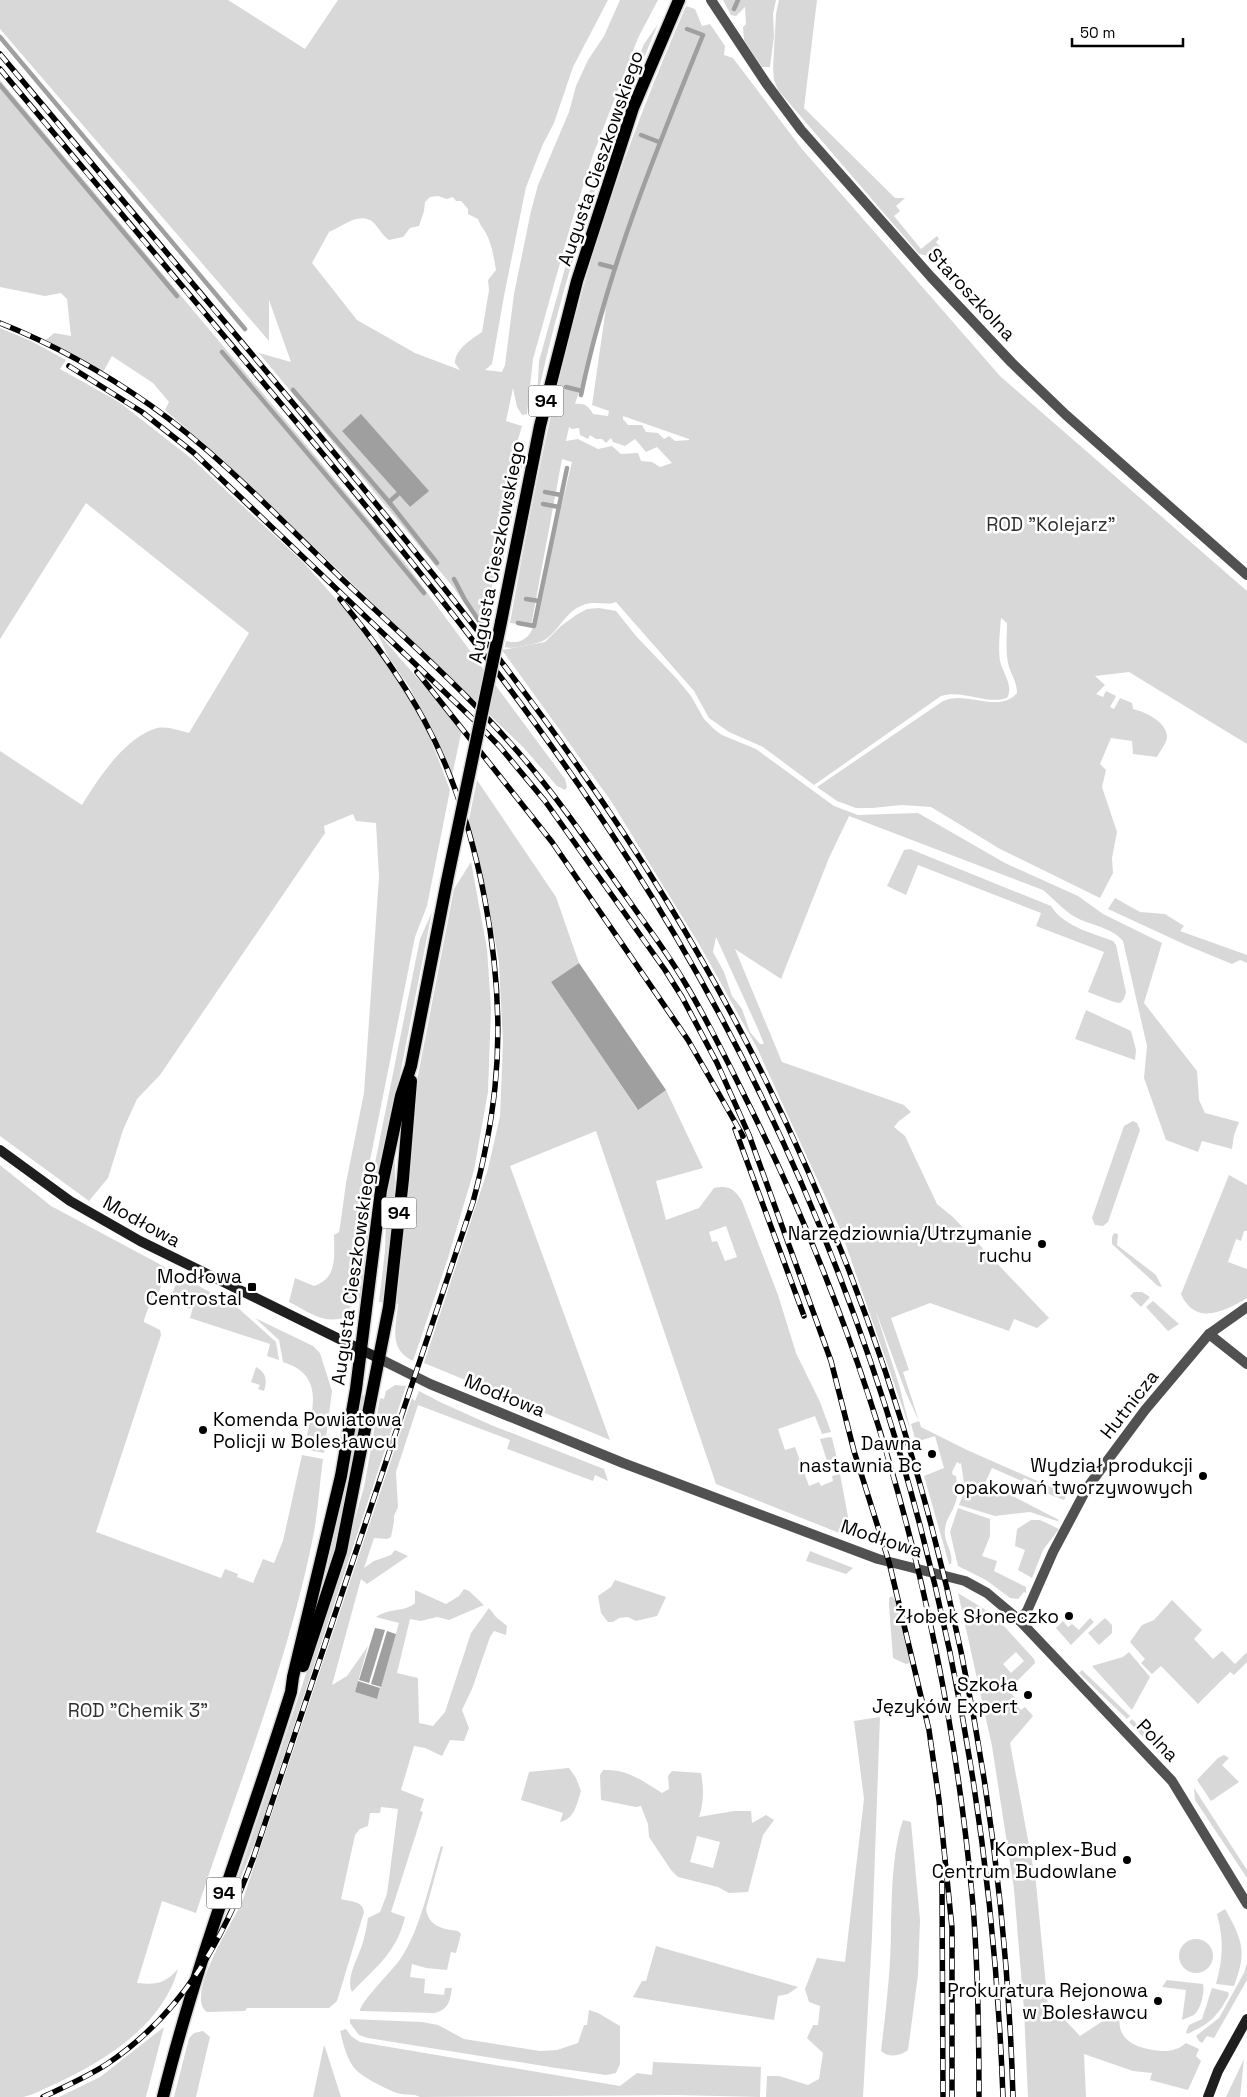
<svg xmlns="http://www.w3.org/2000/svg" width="1247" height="2097" font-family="'Space Grotesk',sans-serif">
<rect width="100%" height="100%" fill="#fff"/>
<!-- green -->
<g fill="#d8d8d8" fill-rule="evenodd">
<path d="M0 0H228L305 49 338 0H608L573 67 554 123 543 144 526 187 504 296 492 364 485 370 502 372 505 365 514 294 531 211 538 185 569 112 576 86 588 60 604 36 620 0H658L638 38 593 155 571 224 533 359 527 414 522 415 517 407 513 388 506 421 522 426 507 476 495 544 494 577 483 629 453 587 259 353 291 362 269 300V341L0 29ZM438 196 447 199 453 197 456 201H461L468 209V214L478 219C480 224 481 226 484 230 491 240 494 258 496 270L488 280 489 290 482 332C472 339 455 349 455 363L460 370 415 353 357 320 312 263 329 232C342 227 359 211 373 222 379 228 382 235 389 240L403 237 410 228 419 226 424 211 425 202 430 197ZM361 415 428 491 410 507 342 431Z"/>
<polygon points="723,0 776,0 773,14 774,36 770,67 762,67 744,40 743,27 746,24 745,7 736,16 731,15"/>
<polygon points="779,0 817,0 804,108 895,198 905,198 896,206 900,211 894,216 921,249 937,236 939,239 936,242 941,248 929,256 919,254 778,90 774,80 773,68 776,14"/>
<path d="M686 6 695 9 702 26 710 24 725 46 724 55 733 58 802 149 1000 376 1247 591V744L1129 672 1095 676 1105 685 1096 694 1103 697 1106 691 1116 696 1110 707 1114 709 1120 698 1132 703 1133 709C1145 712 1165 721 1167 735 1168 742 1160 751 1157 757L1133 754 1132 741 1111 738 1100 764 1106 770 1102 787 1117 832 1112 858 1113 873 1100 898 1000 849 931 807 902 805 872 808H856L837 801 817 787 943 701C948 699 953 698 958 698 978 698 1002 710 1017 693 1017 683 1012 676 1009 667 1005 653 1007 637 1007 623L1001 618C1000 630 998 648 1000 661 1003 674 1014 685 1007 698 985 705 963 689 941 696L814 785 763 747 729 732 709 718 694 691 616 602C606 606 594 600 583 605 565 612 561 628 546 639 541 643 532 644 524 646 518 647 511 649 505 647L506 641C517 644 526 641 532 630L572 462 562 459 531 626 510 623C534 488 561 353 603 222 627 149 655 77 686 6ZM606 308 592 405 609 411 608 416 593 414C589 406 584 403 575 404ZM623 416 689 439V440L675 441 669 436 664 439 658 433 646 432 642 425H628L623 419ZM569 427 572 429 579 428 580 435 588 439 590 435 596 439H602L606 443 611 438 613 442 625 446 635 439 646 452 657 447 672 463 660 467 652 462 641 461 638 453 621 454 612 446 598 449 578 439 566 441Z"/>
<path d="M658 24C607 145 565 270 537 398L539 361 574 236 623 96 644 44Z"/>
<polygon points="0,80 406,564 565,779 567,787 565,790 557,786 523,747 224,461 165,410 169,402 153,383 112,356 103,372 46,340 54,333 71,336 67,299 61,293 45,296 0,287"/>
<path d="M0 328 31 341 66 360 60 369 119 402 192 459 304 563 366 633V632L402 683 428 732 450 790 427 906 415 937 361 1205 350 1290 352 1291 351 1306 349 1309V1316C325 1326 311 1313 289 1302L295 1278 314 1286C338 1278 334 1256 334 1235L339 1232 341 1220 346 1183 364 1093 379 877 376 823 356 821 353 814 324 826 325 833 160 1075 137 1099 123 1130 108 1178 89 1201 0 1136V751L82 805C98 779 123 740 154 729 165 725 177 730 189 733L249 633 86 503 0 639Z"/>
<path d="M526 445 523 461 500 577C498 532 509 487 526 445Z"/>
<path d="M599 608 616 611 636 636 677 679 691 696 704 719 715 730 722 735 756 749 834 806 858 815 918 813 1005 863 1078 896 1103 914 1162 943 1144 1003 1197 1071 1199 1100 1205 1113 1239 1122 1234 1135 1232 1149 1202 1141 1198 1152 1166 1140 1144 1078 1147 1046 1123 941C1111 927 1093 926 1077 918 1064 911 1054 899 1043 890L849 816 829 858 781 979 735 949 782 1062 904 1105 911 1112 899 1121 894 1127 905 1136 937 1204 953 1217 1049 1318 1037 1328 1014 1319 1009 1331 930 1303 891 1318 909 1370 903 1372 921 1427 967 1450 1067 1494 1064 1500 1046 1493 1048 1488 1024 1478 1022 1481 992 1468 985 1483 1009 1494 1059 1520 1057 1521 1030 1512 995 1516 959 1505 965 1490 961 1463 960 1464 957 1462 952 1472 953 1475 956 1476C957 1485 959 1495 955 1504 952 1513 946 1519 945 1529 943 1542 954 1551 951 1564H949L924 1476 944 1468 935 1436 919 1441 917 1446 911 1424 919 1421 906 1393 875 1309 899 1385 911 1432 841 1231 757 1048 699 944 611 801 502 650 545 642 561 626 576 615 587 609ZM716 937 758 1029 764 1044H760L750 1032 742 1009 732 996 724 972 713 952Z"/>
<polygon points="377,632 462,729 452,776 410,688 389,658"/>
<path d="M477 780 556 897 579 963 551 982 637 1109 666 1090 703 1168 656 1181 666 1220 699 1208 714 1188C728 1185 734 1188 742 1201L778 1295 796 1353 820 1402 831 1432 822 1434 815 1416 778 1429 785 1450 795 1447 809 1486 819 1482 821 1486 833 1481 832 1476 840 1474 852 1538 716 1484 596 1131 510 1166 610 1440 424 1363 488 1169 500 1116 503 1041 499 963 487 895 468 824ZM726 1226 737 1257 725 1261 717 1241 712 1242 709 1232Z"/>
<path d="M910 849 1051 906C1063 926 1092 933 1113 941L1116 945 1126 992 1124 999 1120 1003 1114 1002 1088 992 1104 952 1036 926 1041 913 918 865 906 895 887 886 904 850Z"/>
<path d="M471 862 487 949 491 1008 488 1092 474 1170 448 1258 413 1361C388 1349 396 1327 398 1304L394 1303 415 1091 454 889Z"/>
<polygon points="1115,898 1140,912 1165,914 1184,926 1180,931 1247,955 1247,963 1240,960 1232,964 1186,945 1108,909"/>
<polygon points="432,912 384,1156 369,1241 363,1241 367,1203 420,939"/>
<polygon points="1086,1010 1131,1031 1136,1050 1135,1060 1075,1039"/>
<polygon points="1133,1121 1137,1123 1140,1130 1108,1222 1103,1226 1095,1225 1092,1218 1124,1126"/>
<polygon points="395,1159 395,1184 383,1302 379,1302 385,1251 387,1187 393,1162"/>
<path d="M0 1165 51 1206 165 1267 164 1279 158 1294 154 1292 144 1320V1322L160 1330 161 1335 96 1532 221 1578 225 1569 238 1574 237 1577 253 1583 263 1559 274 1563 283 1541 302 1455 323 1459C319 1487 318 1515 312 1542 286 1669 236 1790 196 1913L162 1901 137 1983C156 1985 164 1984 178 1969 163 2025 105 2061 55 2084 45 2088 34 2095 23 2097 16 2097 7 2097 0 2097Z"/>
<path d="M1229 1175 1247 1185V1231H1244L1241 1241 1236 1239 1228 1262 1247 1269V1298C1224 1312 1195 1326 1181 1294Z"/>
<polygon points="1114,1233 1118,1234 1117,1245 1156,1275 1162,1287 1158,1286 1112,1244 1112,1237"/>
<polygon points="361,1253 368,1254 364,1300 358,1298 356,1296"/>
<polygon points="183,1277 238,1308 276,1342 279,1360 267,1356 270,1344 190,1318 193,1307 191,1306 190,1309 170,1298 177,1282"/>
<polygon points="1134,1292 1142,1292 1150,1297 1141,1307 1130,1296"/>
<polygon points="1153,1301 1179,1324 1168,1331 1146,1307"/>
<path d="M255 1318 313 1346 320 1353 332 1391 324 1453 304 1449C311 1414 328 1376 283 1362L279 1340Z"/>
<path d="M256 1367C267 1373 267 1381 264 1391L258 1389 260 1385 251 1382Z"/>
<polygon points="395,1385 406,1386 258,1835 224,1919 337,1581 364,1487 380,1398 384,1399 386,1391"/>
<path d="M419 1391 440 1402 491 1425 604 1469 608 1481 595 1475 593 1481 507 1449 510 1440 418 1405 396 1472 398 1507 394 1516V1522L391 1537 387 1539 374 1538 364 1568 374 1561 391 1555 395 1550 408 1556 367 1584 361 1579 332 1685 347 1676 368 1646 355 1692 377 1699 399 1623 376 1617C388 1608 406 1612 415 1603V1590L446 1604 459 1596 464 1589 469 1591 484 1605 449 1620 437 1617 421 1621 410 1619 397 1673 418 1678 419 1723 433 1726 445 1712 471 1633 489 1608 496 1617 507 1626 506 1635 494 1631 490 1637 472 1689 462 1710 469 1728 464 1741 450 1740 442 1756 425 1748 414 1746 401 1790 424 1799 420 1811 423 1812 391 1912 405 1917C397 1952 376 1967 352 1992 345 1977 359 1957 363 1942 365 1934 367 1926 368 1918L380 1912 387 1894 398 1809 381 1807 380 1813H370L368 1826 360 1829 355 1835 341 1899C351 1902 362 1900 364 1912L337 2001 329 2008H247L245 2011 207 2012C184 1996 233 1922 242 1902L412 1398 415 1401Z"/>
<polygon points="361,1395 365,1396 335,1554 328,1574 326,1573 349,1468"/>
<polygon points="830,1437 832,1438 838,1463 829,1467 820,1439"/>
<polygon points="958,1508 990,1519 990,1536 982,1556 997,1561 994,1571 1026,1587 1026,1593 1024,1592 1018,1599 1010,1598 986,1580 958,1566 950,1532"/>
<polygon points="1031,1520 1040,1520 1059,1529 1043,1550 1032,1578 1018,1570 1025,1550 1015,1546 1017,1529"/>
<polygon points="810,1551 853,1568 846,1574 806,1561"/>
<polygon points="615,1580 666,1597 657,1616 636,1621 628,1617 619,1618 613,1622 608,1622 601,1613 598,1596 611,1587"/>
<path d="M958 1593 994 1615 1034 1659 1035 1663 1008 1690 1020 1703 1017 1706 1021 1710 1025 1707 1033 1716 1010 1743 1036 1883 1048 2007 1051 2005 1080 2036 1112 2015H1120C1116 2038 1133 2047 1153 2050 1161 2051 1168 2052 1176 2049 1180 2048 1183 2045 1186 2043L1199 2049 1196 2056 1201 2061 1188 2090 1150 2080 1152 2073 1133 2071 1084 2054 1086 2097H1028L1024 2010 1014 1889 992 1746ZM1016 1652 1024 1661 1011 1673 1003 1664Z"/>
<polygon points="892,1596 896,1601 910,1663 906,1664 893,1658 889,1605 889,1598"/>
<polygon points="1172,1600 1202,1630 1194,1639 1213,1659 1222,1651 1235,1664 1247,1652 1247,1662 1234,1675 1230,1672 1198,1704 1161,1666 1152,1674 1141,1663 1145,1659 1130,1642 1142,1625 1154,1620"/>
<polygon points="1090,1618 1094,1622 1071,1645 1056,1628 1063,1621 1068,1627 1072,1624 1079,1630"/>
<polygon points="1105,1618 1112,1625 1112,1633 1099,1645 1088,1633"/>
<polygon points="1129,1652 1150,1677 1132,1710 1092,1666 1123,1657"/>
<polygon points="1082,1670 1130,1716 1127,1719 1079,1673"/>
<polygon points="880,1717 872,1936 863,2097 766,2097 767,2076 779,2076 808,2085 819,2079 823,2053 807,2038 813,2025 818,2025 820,2006 809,2002 805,1989 817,1958 845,1962 864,1799 854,1721"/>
<polygon points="1132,1719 1173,1763 1164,1759 1129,1722"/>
<polygon points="1224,1755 1229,1758 1222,1765 1239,1782 1211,1801 1197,1780 1218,1758"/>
<path d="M569 1768 576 1778 581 1791C577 1803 575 1819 560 1822L563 1813 521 1800 529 1772Z"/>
<path d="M603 1770C628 1769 641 1780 662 1793L669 1789 668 1776 672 1771 701 1773C704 1788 704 1802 699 1817L734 1811H751L752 1823 766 1815 774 1820 763 1835 748 1892 729 1893 718 1887 678 1877 671 1870 649 1837 648 1824 641 1806 636 1807 601 1800 600 1775ZM697 1836 720 1842 713 1868 690 1862Z"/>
<polygon points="1194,1788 1247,1870 1247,1878 1195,1800"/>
<path d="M903 1820 911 1822 920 1920 918 1975 908 2050C900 2056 889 2058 881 2051 886 2010 891 1968 891 1927 892 1894 892 1852 903 1820Z"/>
<path d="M441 1846 443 1847 426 1909C429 1927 443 1929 458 1931L461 1934 456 1953 451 1952 447 1970 426 1968 412 1964 410 1977 425 1979 424 1993 444 1995 445 1988H452C450 2002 448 2010 434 2013L360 2011C359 2004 392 1970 399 1961 420 1932 430 1881 441 1846Z"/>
<path d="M1225 1909C1243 1941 1247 1952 1234 1986L1216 1984C1223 1958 1224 1941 1217 1914Z"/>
<circle cx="1196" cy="1956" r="17"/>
<polygon points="656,1946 798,1987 788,1994 778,1996 774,2020 633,1997 642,1981 646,1981"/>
<polygon points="1247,1963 1247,1980 1214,2038 1207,2036 1202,2043 1199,2041 1196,2036 1219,2018 1244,1973"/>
<path d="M1167 1980 1203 1984C1205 1992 1201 2009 1194 2015 1190 2017 1186 2018 1182 2020L1186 1990 1162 1987Z"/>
<path d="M1212 1988 1228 1992 1229 1995C1217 2017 1210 2024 1187 2034L1186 2032 1189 2025 1202 2019Z"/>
<polygon points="589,2010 598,2013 620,2026 620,2064 616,2073 606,2075 556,2068 368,2038 359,2035 350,2023 350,2019 422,2022 438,2025 464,2039 540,2051 557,2050 578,2043 584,2025 587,2025"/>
<polygon points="164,2027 146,2097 59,2097 100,2077"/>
<path d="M346 2029 351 2036 360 2042 620 2086 637 2073 652 2075 653 2062 761 2067 760 2097 676 2095 420 2097C412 2093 405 2096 397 2093 386 2089 364 2078 356 2070 347 2061 343 2043 340 2031Z"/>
<polygon points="203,2031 210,2037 196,2097 174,2097 189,2038 194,2033"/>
<polygon points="324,2045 326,2050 341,2097 313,2097"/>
<polygon points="1244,2059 1240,2097 1226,2097"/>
</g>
<!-- water -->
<g fill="#9f9f9f">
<polygon points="361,414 429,491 410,507 342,431"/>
<polygon points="579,963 666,1090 638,1110 551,982"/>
<polygon points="375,1628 385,1630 369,1683 359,1680"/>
<polygon points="387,1631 396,1634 381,1687 371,1684"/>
<polygon points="358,1681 380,1688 377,1699 355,1692"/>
</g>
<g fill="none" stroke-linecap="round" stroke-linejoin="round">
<!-- stream -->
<g stroke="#9f9f9f" stroke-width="4.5">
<polyline points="734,9 738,0"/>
<polyline points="0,37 245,329"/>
<polyline points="0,85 177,296"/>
<polyline points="641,135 659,142"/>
<polyline points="600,264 615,268"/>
<polyline points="222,352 369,526 424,593"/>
<polyline points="566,387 582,391"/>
<polyline points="293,390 389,502 437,563"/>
<path d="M581 395C607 271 655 153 703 35L687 29"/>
<polyline points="545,492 561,495"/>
<polyline points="389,502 398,494"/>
<polyline points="543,504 559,507"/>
<polyline points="454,579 465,600 483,627"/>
<polyline points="526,599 539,601"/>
<polyline points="518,623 534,626 567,468"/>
</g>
<!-- primary casing -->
<g stroke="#dbdbdb" stroke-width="15">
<g id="primary">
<polyline points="501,622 540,426 577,281 633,108 679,0"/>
<polyline points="303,1666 341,1551 389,1307 403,1179 411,1081"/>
<path d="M163 2097C197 1959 249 1827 291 1692L293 1677 341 1476 356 1389 381 1190 401 1096 411 1066 447 881"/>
</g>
</g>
<!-- street -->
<g stroke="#515151" stroke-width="10">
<polyline points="711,0 766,83 801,130 931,277 1012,363 1066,415 1247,575"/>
<polyline points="1209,1334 1247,1364"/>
<polyline points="380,1359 430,1384 623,1463 878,1559 965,1581 987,1593 1019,1620 1172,1781 1247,1904"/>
<polyline points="1019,1620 1027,1611 1053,1552 1087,1488 1145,1410 1209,1334 1247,1307"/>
</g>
<!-- secondary -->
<g stroke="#1e1e1e" stroke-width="10">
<polyline points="0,1150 70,1201 140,1241 380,1359"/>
<polyline points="1208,2097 1218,2071 1247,2019"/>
</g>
<!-- primary -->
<use href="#primary" stroke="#000" stroke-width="12"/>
<!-- rail casing -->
<g stroke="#000" stroke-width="5.5">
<g id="rail">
<path d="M0 54C95 168 191 282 287 396 422 558 558 723 668 903 887 1261 1001 1679 1013 2097"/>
<path d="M0 69C92 179 184 289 277 399 402 548 525 698 630 862 869 1235 987 1657 1003 2097"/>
<path d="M0 323C53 344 103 372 150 405 219 454 279 518 340 577 410 643 484 707 543 782 572 818 598 857 625 895 645 924 667 952 685 983 711 1026 732 1071 754 1115 876 1363 948 1630 973 1905 978 1969 979 2033 979 2097"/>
<polyline points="69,366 142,412 194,453 475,721 500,747 545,801 665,970 682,997 717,1063 749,1135 831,1361 854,1451 889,1562 929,1730 939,1800 952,1928 952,2097"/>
<polyline points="417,672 552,842 688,1040 743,1136"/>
<polyline points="735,1129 804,1316"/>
<polyline points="942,1883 943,2097"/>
<path d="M43 2097C64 2087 87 2077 107 2064 183 2013 224 1939 254 1856L473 1202C483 1164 491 1126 495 1087 507 972 479 821 424 720 400 676 371 637 340 599"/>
</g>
</g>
<!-- rail -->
<use href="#rail" stroke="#fff" stroke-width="4" stroke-dasharray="11" stroke-linecap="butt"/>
<!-- primary-bridge casing -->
<g stroke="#dbdbdb" stroke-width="15" stroke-linecap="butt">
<polyline id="primary-bridge" points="447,881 501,622"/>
</g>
<!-- primary-bridge -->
<use href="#primary-bridge" stroke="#000" stroke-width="12"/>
</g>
<!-- markers -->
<g fill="#000" stroke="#fff" stroke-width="2">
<circle cx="1042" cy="1244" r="5"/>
<rect x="247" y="1282" width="10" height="10" rx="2.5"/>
<circle cx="203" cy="1430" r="5"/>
<circle cx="932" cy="1454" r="5"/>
<circle cx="1203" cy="1476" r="5"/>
<circle cx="1069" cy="1616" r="5"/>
<circle cx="1028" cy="1695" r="5"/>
<circle cx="1127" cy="1860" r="5"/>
<circle cx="1158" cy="2001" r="5"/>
</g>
<g text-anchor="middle" stroke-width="5" stroke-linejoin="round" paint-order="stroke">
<!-- shield labels -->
<g fill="#fff" stroke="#4c4c4c" stroke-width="1">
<rect x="528.5" y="385.5" width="35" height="31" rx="4"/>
<rect x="381.5" y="1197.5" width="35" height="31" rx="4"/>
<rect x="206.5" y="1877.5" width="35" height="31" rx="4"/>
</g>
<g font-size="18" font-weight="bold" fill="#000">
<text x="546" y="407">94</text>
<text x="399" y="1219">94</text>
<text x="224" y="1899">94</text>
</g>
<!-- street labels -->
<g font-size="19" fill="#000" stroke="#fff">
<text transform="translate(600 158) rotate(-71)" y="7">Augusta Cieszkowskiego</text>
<text transform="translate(972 294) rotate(47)" y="7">Staroszkolna</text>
<text transform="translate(496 552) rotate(-79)" y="7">Augusta Cieszkowskiego</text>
<text transform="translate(142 1221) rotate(29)" y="7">Modłowa</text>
<text transform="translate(353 1273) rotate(-82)" y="7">Augusta Cieszkowskiego</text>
<text transform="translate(505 1395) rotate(22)" y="7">Modłowa</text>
<text transform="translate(1129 1404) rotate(-52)" y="7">Hutnicza</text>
<text transform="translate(882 1538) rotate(18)" y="7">Modłowa</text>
<text transform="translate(1158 1740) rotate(46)" y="7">Polna</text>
</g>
<!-- park labels -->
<g font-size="19" fill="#2f2f2f" stroke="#fff">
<text x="1051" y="531">ROD "Kolejarz"</text>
<text x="138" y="1717">ROD "Chemik 3"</text>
</g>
<!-- poi labels -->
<g font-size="19" fill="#000" stroke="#fff" text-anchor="end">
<text x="1032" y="1240">Narzędziownia/Utrzymanie<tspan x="1032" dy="22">ruchu</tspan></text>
<text x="242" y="1283">Modłowa<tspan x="242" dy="22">Centrostal</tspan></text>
<text x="213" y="1426" text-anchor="start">Komenda Powiatowa<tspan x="213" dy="22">Policji w Bolesławcu</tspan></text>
<text x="922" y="1450">Dawna<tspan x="922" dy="22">nastawnia Bc</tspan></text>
<text x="1193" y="1472">Wydział produkcji<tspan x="1193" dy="22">opakowań tworzywowych</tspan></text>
<text x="1059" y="1623">Żłobek Słoneczko</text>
<text x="1018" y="1691">Szkoła<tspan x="1018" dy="22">Języków Expert</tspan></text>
<text x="1117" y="1856">Komplex-Bud<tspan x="1117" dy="22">Centrum Budowlane</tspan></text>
<text x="1148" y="1997">Prokuratura Rejonowa<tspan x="1148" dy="22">w Bolesławcu</tspan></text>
</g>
</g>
<!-- scale -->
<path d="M1072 38v8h111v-8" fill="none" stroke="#000000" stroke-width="2.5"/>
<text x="1080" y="38" font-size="15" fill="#000000" stroke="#ffffff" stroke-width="4" paint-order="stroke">50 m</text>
</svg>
